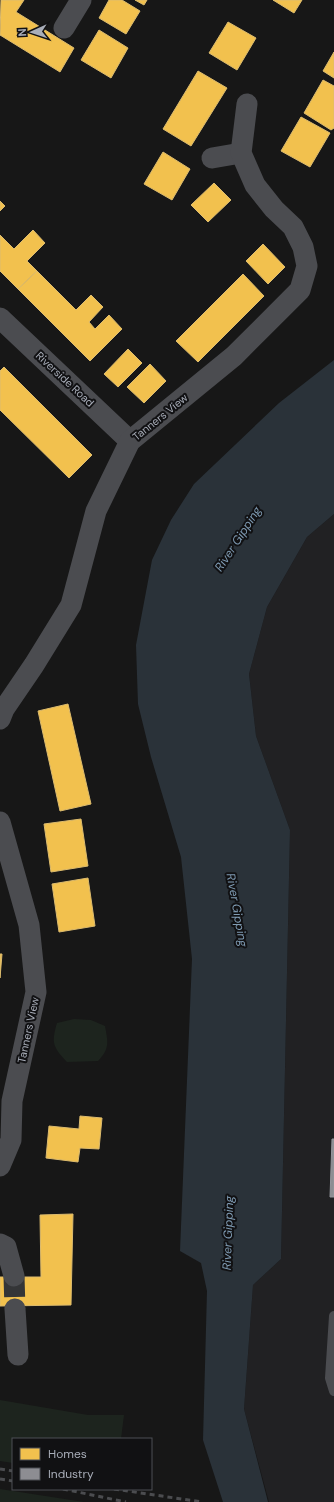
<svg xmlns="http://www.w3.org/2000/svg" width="334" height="1502" font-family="'DM Sans',sans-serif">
<rect width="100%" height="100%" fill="#171717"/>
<!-- built -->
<polygon fill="#212123" points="334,514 334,1502 269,1502 244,1409 253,1285 281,1259 290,830 256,736 249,674 267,607 307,537"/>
<!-- green -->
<g fill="#1d241e">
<path d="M74 1019 91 1020 105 1026C108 1043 110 1048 98 1061L67 1062C53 1047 51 1043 57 1023Z"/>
<polygon points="0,1400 88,1415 124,1415 121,1439 13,1439 13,1463 0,1461"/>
<polygon points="0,1489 84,1502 0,1502"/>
</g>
<!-- water -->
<polygon fill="#2a3239" points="334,360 334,514 307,537 267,607 249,674 256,736 290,830 281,1259 253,1285 244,1409 268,1502 223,1502 203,1440 207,1291 201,1263 180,1251 192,959 181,857 151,757 138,704 136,645 152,560 171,520 194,484 279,403"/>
<!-- homes -->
<g fill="#f2c14e" stroke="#dcbb6e">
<polygon points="1,0 24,0 16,12 74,48 60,72 0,35"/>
<polygon points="109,0 122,0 140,11 126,34 99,18"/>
<polygon points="135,0 147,0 144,5"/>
<polygon points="273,0 302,0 294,13"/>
<polygon points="228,22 256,38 237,70 209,53"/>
<polygon points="99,30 128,48 111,78 81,60"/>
<polygon points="334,52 334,78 323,71"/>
<polygon points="198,71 227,88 191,146 163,129"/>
<polygon points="323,80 334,86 334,128 331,130 304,113"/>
<polygon points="301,117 330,133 310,167 281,151"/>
<polygon points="163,152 190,169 172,200 144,184"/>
<polygon points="214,183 231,200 208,222 191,205"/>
<polygon points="0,201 5,206 0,211"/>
<polygon points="33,230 45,243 27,261 37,271 18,289 0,271 0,235 14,249"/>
<polygon points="263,244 285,267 268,284 246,261"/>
<polygon points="37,271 76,310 91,295 103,307 89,322 95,329 109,315 122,329 90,361 18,289"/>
<polygon points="243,274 264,296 198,362 176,341"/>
<polygon points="128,349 142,363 118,387 104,374"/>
<polygon points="150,364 166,381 144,403 127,387"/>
<polygon points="4,367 92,455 69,478 0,410 0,371"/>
<polygon points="68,704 91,804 60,811 38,711"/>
<polygon points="81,819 88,866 51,872 44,824"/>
<polygon points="88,878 95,926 59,932 52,884"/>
<polygon points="0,954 2,954 0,978"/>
<polygon points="80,1116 102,1118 99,1149 80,1148 78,1162 46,1158 49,1126 79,1129"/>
<polygon points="73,1214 71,1305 0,1306 0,1277 41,1277 40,1215"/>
</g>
<!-- industry -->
<polygon fill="#8d8d92" stroke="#95979d" points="332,1139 334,1139 334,1197 330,1197"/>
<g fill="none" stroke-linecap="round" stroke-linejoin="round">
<!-- minor-tunnel -->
<polyline stroke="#343537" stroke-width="21" stroke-dasharray="21 10" stroke-linecap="butt" points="14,1276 15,1309"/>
<!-- service -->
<polyline stroke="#4b4c50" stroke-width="10" points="334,1316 330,1378 334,1391"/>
<!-- minor -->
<g stroke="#4b4c50" stroke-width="21">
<polyline points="64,28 81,0"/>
<polyline points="212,158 241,153"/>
<polyline points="0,318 130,441"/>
<polyline points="0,719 4,709 34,665 71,605 96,511 130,441 234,356 300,290 307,266 303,247 293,227 274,209 255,185 241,153 247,104"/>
<polyline points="0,822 29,925 36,992 12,1101 11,1140 0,1166"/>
<polyline points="0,1244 6,1247 14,1276"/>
<polyline points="15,1309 18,1355"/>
</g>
<!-- rail -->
<g stroke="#4b4c4f" stroke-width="3" stroke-dasharray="5 4" stroke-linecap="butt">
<polyline points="0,1469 13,1471"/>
<polyline points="0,1479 13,1481"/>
<polyline points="63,1489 126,1502"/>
<polyline points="114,1489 202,1502"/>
</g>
</g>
<g text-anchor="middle" stroke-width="4" stroke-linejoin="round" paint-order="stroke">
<!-- street labels -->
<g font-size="11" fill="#a8adb8" stroke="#111113">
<text transform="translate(65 379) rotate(43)" y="4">Riverside Road</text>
<text transform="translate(160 417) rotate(-39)" y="4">Tanners View</text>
<text transform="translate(28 1030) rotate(-78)" y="4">Tanners View</text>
</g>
<!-- water labels -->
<g font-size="12" font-style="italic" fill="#7f9bb3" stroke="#111113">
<text transform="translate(238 539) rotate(-57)" y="4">River Gipping</text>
<text transform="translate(237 910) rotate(80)" y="4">River Gipping</text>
<text transform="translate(228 1233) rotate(-88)" y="4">River Gipping</text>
</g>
</g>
<!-- legend -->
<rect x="12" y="1438" width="140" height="52" fill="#111113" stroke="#4d4f55"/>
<rect x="20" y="1448" width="20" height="12" fill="#f2c14e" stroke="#4d4f55"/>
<text x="48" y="1458" font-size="12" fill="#a8adb8">Homes</text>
<rect x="20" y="1468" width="20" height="12" fill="#8d8d92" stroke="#4d4f55"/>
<text x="48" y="1478" font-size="12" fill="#a8adb8">Industry</text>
<!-- north arrow -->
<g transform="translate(32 32) rotate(267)" stroke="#111113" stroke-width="3" paint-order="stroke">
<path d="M0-3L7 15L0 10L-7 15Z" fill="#a8adb8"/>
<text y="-6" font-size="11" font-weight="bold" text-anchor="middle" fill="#a8adb8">N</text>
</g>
</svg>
